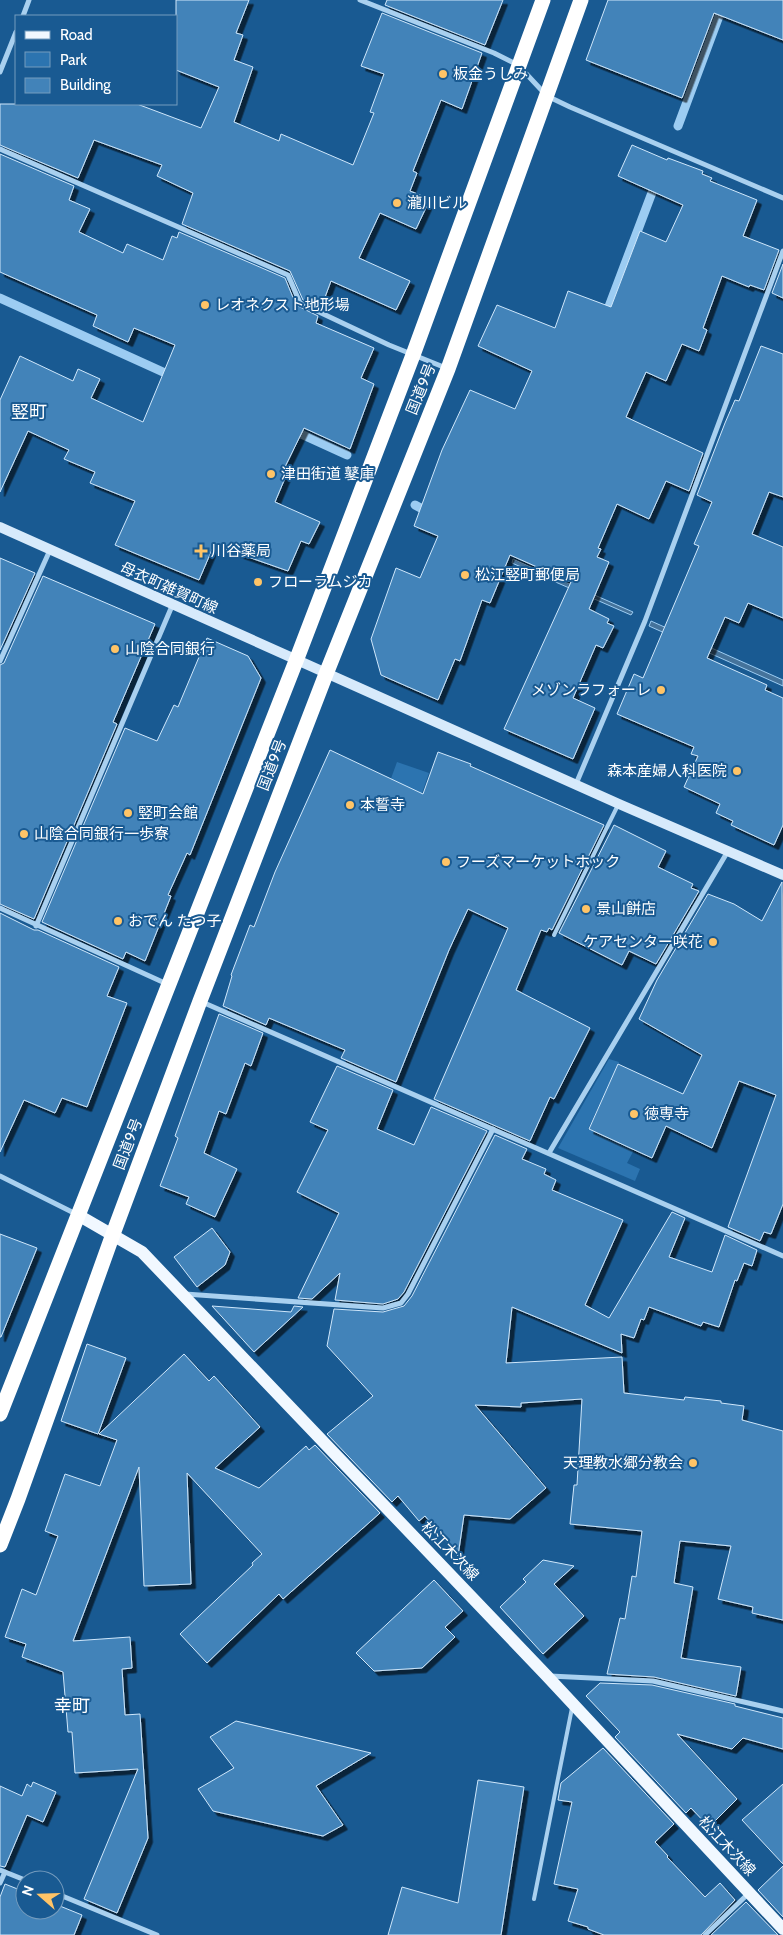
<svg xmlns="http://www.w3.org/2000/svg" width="783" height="1935" font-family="Cabin,'Noto Sans JP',sans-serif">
<defs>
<filter id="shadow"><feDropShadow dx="4.5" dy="4.5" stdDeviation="0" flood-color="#0009"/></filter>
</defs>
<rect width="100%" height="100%" fill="#195a92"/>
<!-- green -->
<g fill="#2c74b0">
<polygon points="397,762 429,773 405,841 389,784"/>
<polygon points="609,1059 619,1062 588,1129 634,1150 627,1163 640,1169 635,1181 558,1148"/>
</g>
<!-- water -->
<g fill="#45739b" stroke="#9cccf2">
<polygon points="513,559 633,612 631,615 512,563"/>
<polygon points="651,621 783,680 783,686 649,626"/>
</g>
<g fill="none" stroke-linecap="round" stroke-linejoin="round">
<!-- stream -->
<g stroke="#9cccf2" stroke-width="9">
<polyline points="678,126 725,0"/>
<polyline points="0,298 174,377"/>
<polyline points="605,317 656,182"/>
<polyline points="290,429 347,455"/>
<polyline points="415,505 430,513"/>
</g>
</g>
<!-- building -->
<g fill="#4283b9" stroke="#cfe7fb" filter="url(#shadow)">
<polygon points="176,0 249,0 236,33 243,35 234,60 253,67 234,122 279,141 281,134 353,165 374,113 370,112 384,74 361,66 382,13 482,53 462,109 441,100 413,171 417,173 410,191 430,199 416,229 380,213 359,258 410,281 396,310 331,281 321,308 303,300 290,271 182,224 193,193 157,176 162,165 94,140 78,178 0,145 0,104 137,104 201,128 219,87 176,70"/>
<polygon points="387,0 503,0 485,45 385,5"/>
<polygon points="608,0 783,0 783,40 714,13 682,98 586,60"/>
<polygon points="632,145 667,160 668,158 703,171 702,174 712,178 710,181 757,200 743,236 779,250 764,290 750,285 749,287 722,276 703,328 707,330 699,351 682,344 666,381 646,372 626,417 703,453 689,491 666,481 649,519 617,504 598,548 601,549 597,557 609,562 589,609 609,619 607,623 614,626 603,648 596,645 573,698 595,708 573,759 504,729 571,582 510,555 490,603 482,600 460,661 455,659 438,700 381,675 371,639 396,568 420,578 438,536 414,526 442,450 470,390 515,409 532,371 478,346 497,305 555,328 568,291 611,307 640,231 666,242 683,205 618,176"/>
<polygon points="0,154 74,186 69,200 90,209 79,232 123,253 127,244 163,260 172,236 177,238 179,232 285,278 296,305 318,316 316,323 374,348 361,378 374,384 350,449 304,428 284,469 288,471 275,502 320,522 309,544 301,541 288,571 214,545 199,580 115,545 135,501 90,483 95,472 64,459 69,450 28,431 0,492 0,400 20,356 73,381 78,369 100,379 91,398 143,422 175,345 134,328 128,342 93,326 97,315 0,272"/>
<polygon points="783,264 783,298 772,293"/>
<polygon points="761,346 783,354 783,497 769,492 752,534 783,547 783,618 748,603 739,623 725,617 707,658 767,685 765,690 783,698 783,825 774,845 731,825 733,821 716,813 720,804 684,787 698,756 691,754 694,747 617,714 634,674 643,678 699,546 694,544 712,502 697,495 725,423 735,400 739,401"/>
<polygon points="0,558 35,573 0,650"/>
<polygon points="43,576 155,624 113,722 117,724 34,919 0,904 0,665 4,663"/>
<polygon points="207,638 248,656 261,678 190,855 187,853 168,895 171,896 145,961 126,952 123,959 42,922 125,728 157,741 174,705 178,707"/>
<polygon points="330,750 423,794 438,752 471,764 470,766 604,825 552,930 549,928 547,932 541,930 516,990 590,1028 554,1099 550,1097 530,1141 434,1099 508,928 468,909 449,950 396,1082 341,1058 345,1050 269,1018 266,1025 223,1006 232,976 231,975 250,925 254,927 275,872"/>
<polygon points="614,825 666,851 658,867 693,884 691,888 699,891 656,964 629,951 622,965 559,933"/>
<polygon points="782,882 783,1204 771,1234 764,1232 760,1241 728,1227 776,1095 739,1081 712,1148 666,1126 652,1158 589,1129 618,1064 683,1094 702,1055 639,1019 657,980 708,894 734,904 762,921"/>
<polygon points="0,913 34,930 38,930 119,967 107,996 127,1003 87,1107 62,1098 55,1113 24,1100 0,1152"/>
<polygon points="219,1014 263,1033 251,1066 245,1063 226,1114 219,1111 204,1153 237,1169 215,1217 186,1204 189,1197 160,1186 178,1138 175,1136"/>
<polygon points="337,1066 393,1090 377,1129 414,1145 431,1107 487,1131 404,1292 398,1299 383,1304 335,1300 340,1273 312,1299 298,1298 339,1213 297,1192 328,1130 310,1122"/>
<polygon points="495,1135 527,1149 522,1159 546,1169 544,1174 556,1180 552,1190 623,1220 585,1305 609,1318 672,1212 685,1218 669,1257 712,1272 725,1235 757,1250 752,1266 744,1263 737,1281 735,1280 719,1327 703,1322 701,1326 649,1307 644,1320 641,1319 634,1338 621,1334 622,1353 512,1307 506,1363 622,1357 624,1393 684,1400 685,1397 721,1401 721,1403 744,1406 742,1420 783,1431 783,1620 752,1613 753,1607 718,1599 731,1546 680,1541 674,1583 693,1587 681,1658 741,1667 736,1696 654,1677 607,1674 620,1618 625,1619 632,1576 636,1577 642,1531 570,1524 574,1485 577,1485 582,1399 521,1403 521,1407 475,1405 546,1488 510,1519 464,1515 458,1556 425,1516 419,1521 398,1496 392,1502 327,1434 373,1396 327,1346 334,1309 383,1312 404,1306 412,1296"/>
<polygon points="212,1228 230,1252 225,1265 197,1287 174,1257"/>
<polygon points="0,1234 37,1248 1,1337 0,1337"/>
<polygon points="212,1306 291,1312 294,1306 303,1307 254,1352"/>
<polygon points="87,1344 126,1358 98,1434 61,1421"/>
<polygon points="184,1354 209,1381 214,1376 260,1427 215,1468 259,1488 306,1446 309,1450 315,1445 380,1513 283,1599 279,1594 207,1663 180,1634 253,1565 252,1563 262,1554 187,1473 191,1584 144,1586 139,1467 73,1641 130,1637 132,1668 122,1669 125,1715 140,1714 148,1838 117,1913 84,1899 138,1769 75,1773 72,1732 68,1732 63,1672 22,1657 26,1644 5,1637 22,1589 36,1595 58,1536 45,1531 65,1474 100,1486 117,1440 99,1434"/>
<polygon points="543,1560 574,1566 554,1584 584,1616 543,1654 500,1607 526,1582 523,1579"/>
<polygon points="434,1580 463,1611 445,1627 455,1637 422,1668 374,1671 356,1653"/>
<polygon points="600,1683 652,1685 735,1704 735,1706 783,1718 783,1749 743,1738 732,1749 677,1734 737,1799 709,1827 691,1808 686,1813 615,1737 620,1732 586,1696"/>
<polygon points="236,1721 371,1753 316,1786 343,1825 323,1836 213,1811 198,1789 234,1768 210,1737"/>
<polygon points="603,1748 674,1824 655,1842 668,1856 667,1857 705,1897 720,1883 735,1900 701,1935 604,1935 588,1929 588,1927 568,1921 578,1889 554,1884 572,1802 558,1800 561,1783"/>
<polygon points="478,1780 524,1787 501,1935 388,1935 402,1887 458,1903"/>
<polygon points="33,1782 56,1792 43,1822 27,1815 5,1867 0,1866 0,1786 22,1796 27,1784 31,1787"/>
<polygon points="783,1784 783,1864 742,1820"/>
<polygon points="783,1866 783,1917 758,1890"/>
<polygon points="5,1884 25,1892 25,1910 55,1910 55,1904 82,1915 74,1935 0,1935 0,1897"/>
<polygon points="746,1902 778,1935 711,1935"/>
</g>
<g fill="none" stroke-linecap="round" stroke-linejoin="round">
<!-- lane -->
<g stroke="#a9d0ef" stroke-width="4">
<polyline points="554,935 618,805"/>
<polyline points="534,1899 572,1708"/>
</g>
<!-- street -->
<g stroke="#a9d0ef" stroke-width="5">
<polyline points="360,0 494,53 518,65 547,96 570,107 783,198"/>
<polyline points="23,16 29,0"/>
<polyline points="0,72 16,32"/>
<polyline points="0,149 288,275 300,303 389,345 446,368"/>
<polyline points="0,661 50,550"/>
<polyline points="576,784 645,621 783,251"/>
<polyline points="0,908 167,984"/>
<polyline points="36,926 172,606"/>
<polyline points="202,1002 783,1256"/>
<polyline points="549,1153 728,851"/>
<polyline points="0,1176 76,1214"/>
<polyline points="185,1294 383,1308 401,1303 408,1294 493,1129"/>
<polyline points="550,1676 653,1681 783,1711"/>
<polyline points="0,1870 25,1880"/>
<polyline points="0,1883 5,1872"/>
<polyline points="55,1893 157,1935"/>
<polyline points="705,1935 749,1893"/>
</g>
<!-- secondary -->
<polyline stroke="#d7eafb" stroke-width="10" points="0,527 619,804 783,875"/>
<!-- primary -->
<polyline stroke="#f1f8ff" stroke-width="12" points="78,1215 142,1252 546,1675 783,1929"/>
<!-- highway -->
<g stroke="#fff" stroke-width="15">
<polyline points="0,1414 296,661 413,355 543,0"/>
<polyline points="0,1545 18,1499 113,1234 200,1001 326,674 448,369 581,0"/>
</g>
</g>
<!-- markers -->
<g fill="#ffc467" stroke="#195a92" stroke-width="2">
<circle cx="443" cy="74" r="5"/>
<circle cx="397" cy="203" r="5"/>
<circle cx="205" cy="305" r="5"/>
<circle cx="271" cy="474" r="5"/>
<path d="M198.5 543.5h5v5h5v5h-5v5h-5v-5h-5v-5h5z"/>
<circle cx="465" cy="575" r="5"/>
<circle cx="258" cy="582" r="5"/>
<circle cx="115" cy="649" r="5"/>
<circle cx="661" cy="690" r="5"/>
<circle cx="737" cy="771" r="5"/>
<circle cx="350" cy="805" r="5"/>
<circle cx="128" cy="813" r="5"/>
<circle cx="24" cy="834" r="5"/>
<circle cx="446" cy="862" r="5"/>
<circle cx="586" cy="909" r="5"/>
<circle cx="118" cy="921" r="5"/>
<circle cx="713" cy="942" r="5"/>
<circle cx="634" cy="1114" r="5"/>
<circle cx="693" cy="1463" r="5"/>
</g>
<g text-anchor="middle" stroke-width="4" stroke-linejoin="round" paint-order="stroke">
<!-- poi labels -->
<g font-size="15" fill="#fff" stroke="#195a92" text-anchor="start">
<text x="453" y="79">板金うしみ</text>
<text x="407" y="208">瀧川ビル</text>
<text x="215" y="310">レオネクスト地形場</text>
<text x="281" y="479">津田街道 鼕庫</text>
<text x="211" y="556">川谷薬局</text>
<text x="475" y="580">松江竪町郵便局</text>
<text x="268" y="587">フローラムジカ</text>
<text x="125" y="654">山陰合同銀行</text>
<text x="651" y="695" text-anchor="end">メゾンラフォーレ</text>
<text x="727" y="776" text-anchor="end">森本産婦人科医院</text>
<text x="360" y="810">本誓寺</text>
<text x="138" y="818">竪町会館</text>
<text x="34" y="839">山陰合同銀行一歩寮</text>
<text x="456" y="867">フーズマーケットホック</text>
<text x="596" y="914">景山餅店</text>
<text x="128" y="926">おでん たつ子</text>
<text x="703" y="947" text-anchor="end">ケアセンター咲花</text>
<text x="644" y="1119">徳専寺</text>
<text x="683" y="1468" text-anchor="end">天理教水郷分教会</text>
</g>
<!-- street labels -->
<g font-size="15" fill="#fff" stroke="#195a92">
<text transform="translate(421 389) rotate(-68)" y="5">国道9号</text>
<text transform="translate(169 588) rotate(24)" y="5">母衣町雑賀町線</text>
<text transform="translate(272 765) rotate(-69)" y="5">国道9号</text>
<text transform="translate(128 1144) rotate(-69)" y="5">国道9号</text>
<text transform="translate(450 1551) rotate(46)" y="5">松江木次線</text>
<text transform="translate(727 1846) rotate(47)" y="5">松江木次線</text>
</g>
<!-- quarter labels -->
<g font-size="18" fill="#fff" stroke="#195a92">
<text x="29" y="418">竪町</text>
<text x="72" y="1712">幸町</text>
</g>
</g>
<!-- legend -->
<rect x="15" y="15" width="162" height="90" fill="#195a92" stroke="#759cbe"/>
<rect x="25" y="31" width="25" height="8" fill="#f1f8ff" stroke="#759cbe"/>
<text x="60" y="40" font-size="15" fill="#ffffff">Road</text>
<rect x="25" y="52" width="25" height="15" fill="#2c74b0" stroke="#759cbe"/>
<text x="60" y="65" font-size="15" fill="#ffffff">Park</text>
<rect x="25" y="78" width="25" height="15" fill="#4283b9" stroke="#759cbe"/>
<text x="60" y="90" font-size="15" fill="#ffffff">Building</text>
<!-- north arrow -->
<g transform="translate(40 1895) rotate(290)"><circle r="24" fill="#195a92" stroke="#759cbe"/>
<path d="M0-4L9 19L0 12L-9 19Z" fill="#ffc467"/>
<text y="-8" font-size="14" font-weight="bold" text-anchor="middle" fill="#ffffff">N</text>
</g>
</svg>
